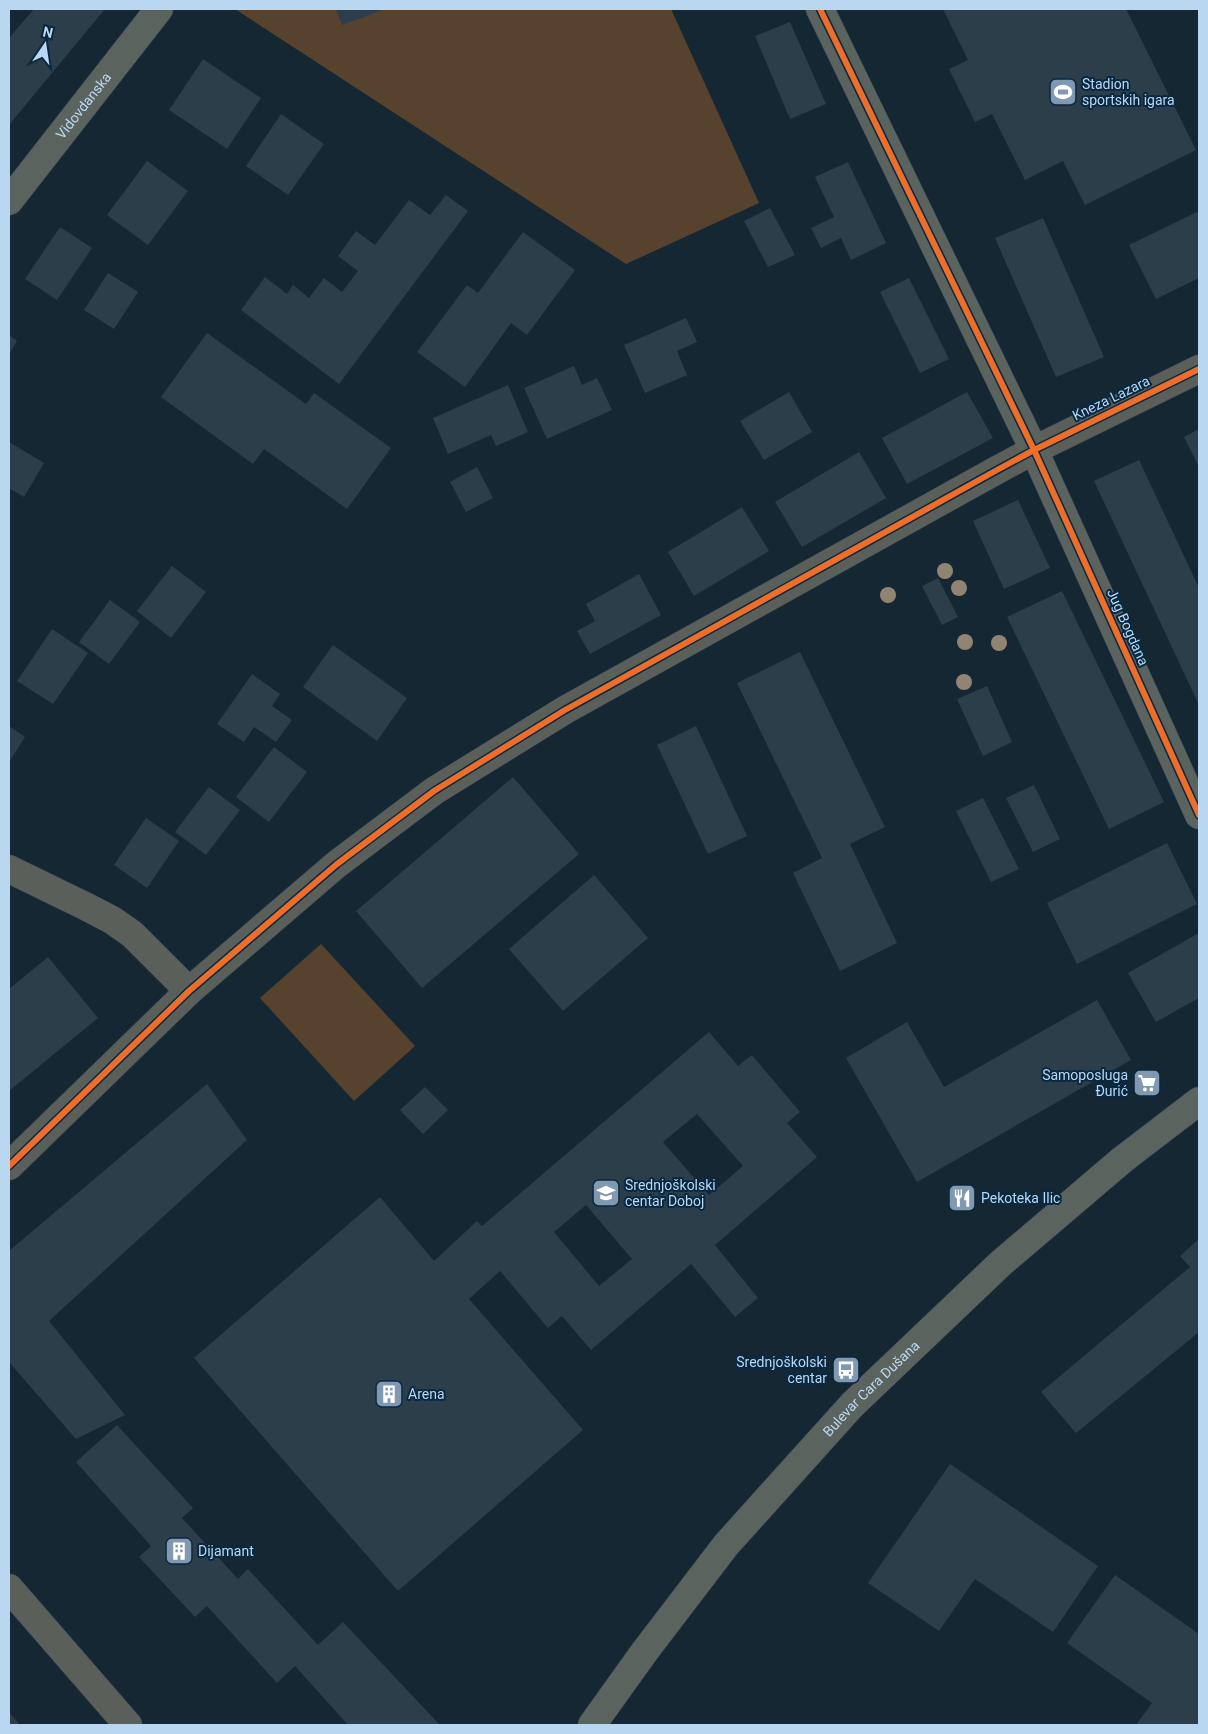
<svg xmlns="http://www.w3.org/2000/svg" width="1208" height="1734" font-family="Roboto,sans-serif">
<rect width="100%" height="100%" fill="#162734"/>
<!-- green -->
<g fill="#57432d">
<polygon points="235,9 671,9 759,203 626,264"/>
<polygon points="321,944 415,1046 354,1101 260,998"/>
</g>
<!-- building -->
<g fill="#2c3e49" fill-rule="evenodd">
<polygon points="34,9 105,9 9,125 9,38"/>
<polygon points="336,9 386,9 342,25"/>
<polygon points="943,9 1126,9 1196,150 1085,205 1063,161 1025,180 992,114 975,122 949,69 968,60"/>
<polygon points="790,22 826,104 790,119 755,36"/>
<polygon points="203,59 261,98 227,149 169,110"/>
<polygon points="281,114 324,144 288,195 246,166"/>
<polygon points="147,161 188,191 148,245 107,215"/>
<polygon points="848,162 886,243 851,260 841,238 821,248 811,228 834,217 815,177"/>
<polygon points="446,195 468,211 339,384 241,310 265,277 287,294 293,285 309,298 324,278 342,292 358,271 338,256 356,231 375,245 409,200 430,215"/>
<polygon points="770,208 795,255 768,267 744,221"/>
<polygon points="1199,211 1199,278 1156,299 1129,245"/>
<polygon points="1043,218 1104,357 1056,377 995,238"/>
<polygon points="60,227 92,248 57,300 25,279"/>
<polygon points="523,232 575,270 527,335 511,323 465,387 417,352 467,285 478,293"/>
<polygon points="108,273 138,292 114,329 84,310"/>
<polygon points="909,278 949,359 920,373 880,292"/>
<polygon points="686,318 697,342 677,351 687,375 645,393 624,345"/>
<polygon points="207,333 306,404 314,393 391,448 347,509 264,449 253,464 161,397"/>
<polygon points="9,335 17,341 9,354"/>
<polygon points="574,366 582,385 597,378 612,410 547,439 524,388"/>
<polygon points="508,385 528,432 496,446 491,435 448,454 433,418"/>
<polygon points="789,392 812,432 764,460 740,421"/>
<polygon points="967,392 993,438 907,484 882,438"/>
<polygon points="1199,429 1199,467 1184,437"/>
<polygon points="9,442 44,463 24,497 9,488"/>
<polygon points="859,452 886,498 802,547 775,502"/>
<polygon points="1139,460 1199,588 1199,705 1094,481"/>
<polygon points="477,467 493,498 466,512 450,482"/>
<polygon points="1018,500 1050,568 1004,589 973,521"/>
<polygon points="742,507 769,551 694,596 668,552"/>
<polygon points="172,566 206,592 171,638 137,611"/>
<polygon points="639,574 661,615 590,654 577,631 595,621 586,604"/>
<polygon points="938,578 958,617 942,625 922,586"/>
<polygon points="1062,591 1164,802 1109,829 1007,617"/>
<polygon points="110,600 140,622 109,664 79,642"/>
<polygon points="52,629 88,653 53,704 17,681"/>
<polygon points="333,645 407,698 377,741 303,687"/>
<polygon points="800,652 885,827 850,844 897,943 840,971 793,873 822,858 737,683"/>
<polygon points="252,674 280,694 272,706 292,720 276,742 254,727 244,742 217,724"/>
<polygon points="987,686 1012,742 983,756 957,699"/>
<polygon points="9,726 25,737 9,762"/>
<polygon points="696,726 747,836 708,854 657,745"/>
<polygon points="274,747 307,772 269,822 236,797"/>
<polygon points="513,777 579,854 422,988 356,911"/>
<polygon points="1034,785 1060,839 1033,852 1006,798"/>
<polygon points="209,787 240,810 206,855 175,832"/>
<polygon points="983,798 1019,869 991,882 956,811"/>
<polygon points="146,818 179,841 147,888 114,865"/>
<polygon points="1167,843 1197,904 1077,964 1047,903"/>
<polygon points="594,875 648,938 563,1011 509,949"/>
<polygon points="1199,933 1199,998 1156,1022 1128,973"/>
<polygon points="48,957 98,1018 9,1091 9,989"/>
<polygon points="1097,1000 1131,1060 917,1182 846,1058 907,1022 944,1087"/>
<path d="M709 1032 738 1066 752 1055 800 1112 787 1123 817 1157 715 1245 758 1298 735 1317 691 1264 591 1350 562 1316 548 1328 500 1271 469 1299 583 1430 398 1591 194 1358 380 1197 434 1261 477 1221 482 1226ZM697 1114 743 1166 709 1195 663 1142ZM586 1205 632 1259 599 1286 554 1232Z"/>
<polygon points="207,1084 247,1140 49,1321 125,1415 76,1439 9,1362 9,1251"/>
<polygon points="425,1087 448,1110 423,1134 400,1110"/>
<polygon points="1199,1239 1199,1332 1076,1433 1041,1392 1190,1267 1180,1256"/>
<polygon points="117,1425 193,1508 182,1518 238,1579 248,1569 318,1645 343,1622 440,1725 348,1725 295,1666 277,1683 207,1606 195,1617 139,1557 151,1546 76,1462"/>
<polygon points="950,1464 1098,1566 1053,1632 975,1579 939,1631 868,1583"/>
<polygon points="1115,1575 1199,1634 1199,1725 1136,1725 1152,1703 1067,1643"/>
<polygon points="9,1712 20,1725 9,1725"/>
</g>
<g fill="none" stroke-linecap="round" stroke-linejoin="round">
<!-- street casing -->
<g stroke="#334250" stroke-width="29">
<g id="street">
<polyline points="9,869 87,907 112,920 132,934 189,991"/>
<polyline points="9,1166 189,991 337,864 434,791 565,710 997,470 1034,450 1199,369"/>
<polyline points="9,1588 128,1725"/>
</g>
</g>
<!-- secondary casing -->
<g stroke="#334250" stroke-width="29">
<g id="secondary">
<polyline points="820,9 1034,450 1199,815"/>
<path id="s1" d="M9 201 159 9"/>
<path id="s2" d="M592 1725 645 1651 726 1545 852 1405 1000 1264 1122 1160 1199 1101"/>
</g>
</g>
<!-- street -->
<use href="#street" stroke="#5a6059" stroke-width="28"/>
<!-- secondary -->
<use href="#secondary" stroke="#5a635d" stroke-width="28"/>
<!-- cycleway casing -->
<g stroke="#092841" stroke-width="9">
<g id="cycleway">
<polyline points="820,9 1034,450 1199,815"/>
<polyline points="9,1166 189,991 337,864 434,791 565,710 997,470 1034,450 1199,369"/>
</g>
</g>
<!-- cycleway -->
<use href="#cycleway" stroke="#ee6e29" stroke-width="6"/>
</g>
<!-- trees -->
<g fill="#928473">
<circle cx="945" cy="571" r="8"/>
<circle cx="959" cy="588" r="8"/>
<circle cx="888" cy="595" r="8"/>
<circle cx="965" cy="642" r="8"/>
<circle cx="999" cy="643" r="8"/>
<circle cx="964" cy="682" r="8"/>
</g>
<!-- icons -->
<defs>
<g id="stadium-square" transform="scale(1.4375)"><rect x="-9" y="-9" width="18" height="18" rx="4" fill="#8199b0" stroke="#092841"/><path d="M0-5a6.5 5 0 1 0 0 10a6.5 5 0 1 0 0-10ZM-3.5-1.8h7v3.6h-7Z" fill="#fff"/></g>
<g id="supermarket-square" transform="scale(1.4375)"><rect x="-9" y="-9" width="18" height="18" rx="4" fill="#8199b0" stroke="#092841"/><path d="M-6-5.5h2.5l.6 2H6L4.5 2H-2.5L-4.4-4H-6ZM-1.5 3.2a1.3 1.3 0 1 0 .1 0ZM3 3.2a1.3 1.3 0 1 0 .1 0Z" fill="#fff"/></g>
<g id="school-square" transform="scale(1.4375)"><rect x="-9" y="-9" width="18" height="18" rx="4" fill="#8199b0" stroke="#092841"/><path d="M0-5L7-2L0 1L-7-2ZM-4 1L0 2.5L4 1V4Q0 6-4 4Z" fill="#fff"/></g>
<g id="restaurant-square" transform="scale(1.4375)"><rect x="-9" y="-9" width="18" height="18" rx="4" fill="#8199b0" stroke="#092841"/><path d="M-5-6h1v4h1v-4h1v4h1v-4h1v5L-1.5 .5V6h-2V.5L-5-1ZM5-6V6H3V1.5H1.5Q1.5-4 5-6Z" fill="#fff"/></g>
<g id="bus-square" transform="scale(1.4375)"><rect x="-9" y="-9" width="18" height="18" rx="4" fill="#8199b0" stroke="#092841"/><path d="M-5-6H5V4H4V6H2V4H-2V6H-4V4H-5ZM-3.5-4V0h7V-4ZM-3.5 1.2v1.5H-2V1.2ZM2 1.2v1.5H3.5V1.2Z" fill="#fff"/></g>
<g id="building-square" transform="scale(1.4375)"><rect x="-9" y="-9" width="18" height="18" rx="4" fill="#8199b0" stroke="#092841"/><path d="M-4-6H4V6H1V3H-1V6H-4ZM-2.5-4.3h1.7v1.8h-1.7ZM.8-4.3h1.7v1.8H.8ZM-2.5-1h1.7V.8h-1.7ZM.8-1h1.7V.8H.8Z" fill="#fff"/></g>
</defs>
<g fill-rule="evenodd">
<use href="#stadium-square" x="1063" y="92"/>
<use href="#supermarket-square" x="1147" y="1083"/>
<use href="#school-square" x="606" y="1193"/>
<use href="#restaurant-square" x="962" y="1198"/>
<use href="#bus-square" x="846" y="1370"/>
<use href="#building-square" x="389" y="1394"/>
<use href="#building-square" x="179" y="1551"/>
</g>
<g text-anchor="middle" stroke-width="4" stroke-linejoin="round" paint-order="stroke">
<!-- poi labels -->
<g font-size="14" fill="#bad7f2" stroke="#092841" text-anchor="start">
<text x="1082" y="89">Stadion<tspan x="1082" dy="16">sportskih igara</tspan></text>
<text x="1128" y="1080" text-anchor="end">Samoposluga<tspan x="1128" dy="16">Đurić</tspan></text>
<text x="625" y="1190">Srednjoškolski<tspan x="625" dy="16">centar Doboj</tspan></text>
<text x="981" y="1203">Pekoteka Ilic</text>
<text x="827" y="1367" text-anchor="end">Srednjoškolski<tspan x="827" dy="16">centar</tspan></text>
<text x="408" y="1399">Arena</text>
<text x="198" y="1556">Dijamant</text>
</g>
<!-- street labels -->
<g font-size="14" fill="#bad7f2" stroke="#092841">
<text dy="5" stroke="none"><textPath href="#s1" startOffset="121">Vidovdanska</textPath></text>
<text transform="translate(1111 398) rotate(-26)" y="5">Kneza Lazara</text>
<text transform="translate(1128 627) rotate(66)" y="5">Jug Bogdana</text>
<text dy="5" stroke="none"><textPath href="#s2" startOffset="438">Bulevar Cara Dušana</textPath></text>
</g>
</g>
<!-- border -->
<rect width="1208" height="1734" fill="none" stroke="#bad7f2" stroke-width="20"/>
<!-- north arrow -->
<g transform="translate(45 45) rotate(13)" stroke="#092841" stroke-width="4" paint-order="stroke">
<path d="M0-4L9 19L0 12L-9 19Z" fill="#bad7f2"/>
<text y="-8" font-size="14" font-weight="bold" text-anchor="middle" fill="#bad7f2">N</text>
</g>
</svg>
